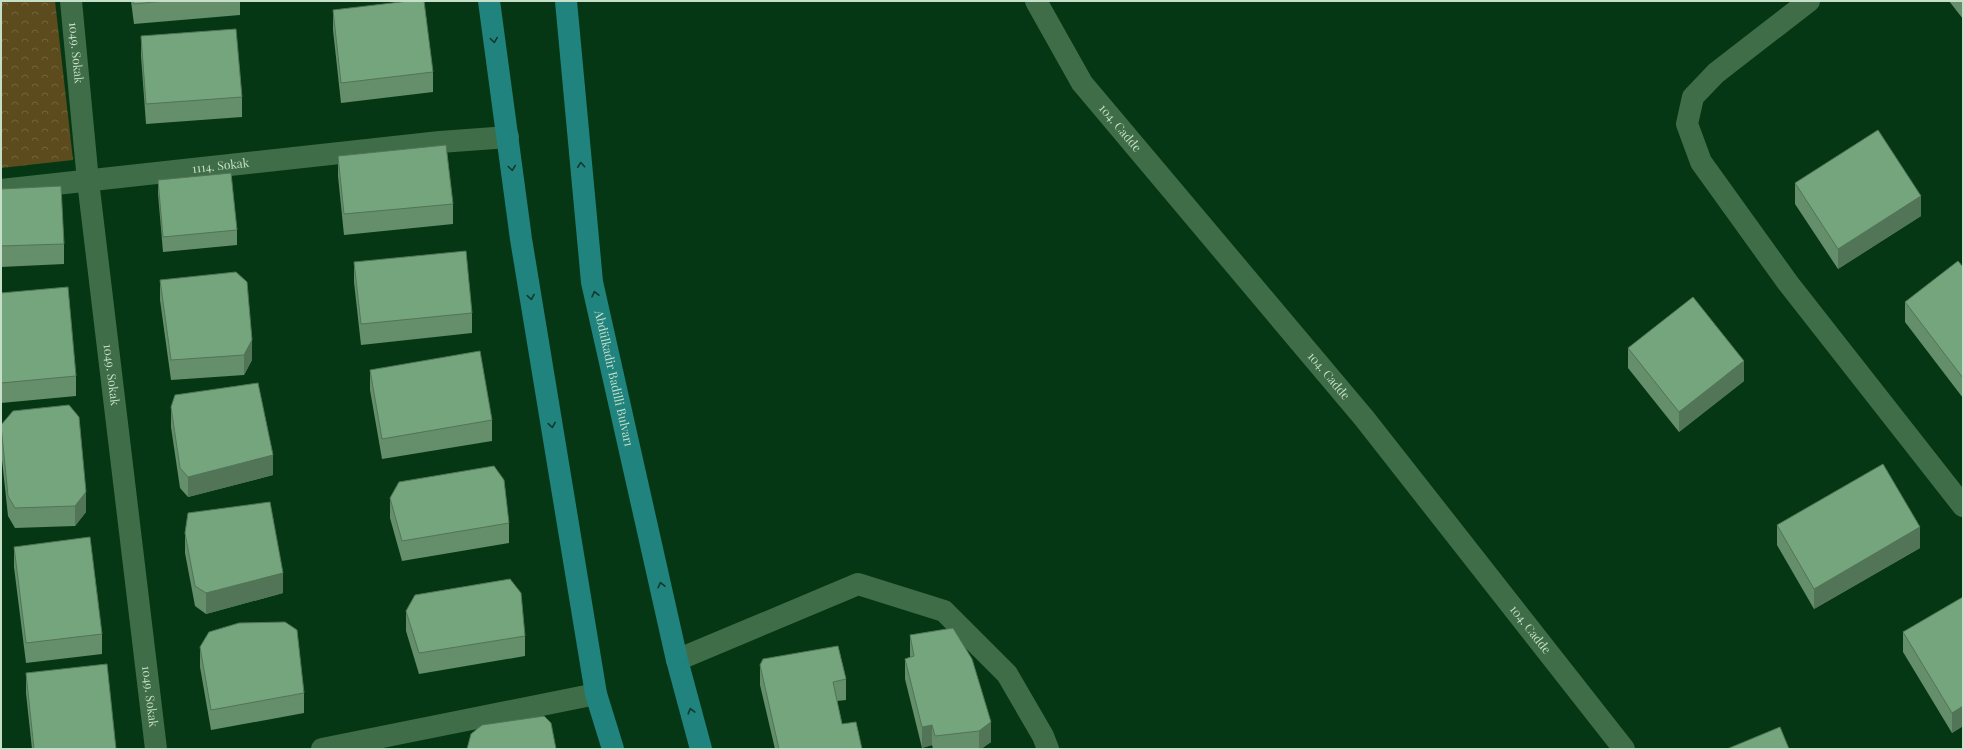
<svg xmlns="http://www.w3.org/2000/svg" width="1964" height="750" font-family="'Playfair Display',serif">
<defs>
<pattern id="park-crowns" width="20" height="18" patternUnits="userSpaceOnUse"><rect width="20" height="18" fill="#5c4b1c"/><path d="M2 6a3 3 0 1 1 6 0M12 15a3 3 0 1 1 6 0" fill="none" stroke="#72643c"/></pattern>
</defs>
<rect width="100%" height="100%" fill="#053714"/>
<!-- park -->
<polygon fill="url(#park-crowns)" points="55,1 73,160 1,168 1,2"/>
<g fill="none" stroke-linecap="round" stroke-linejoin="round">
<!-- minor -->
<g stroke="#3f6d47" stroke-width="22">
<path id="s1" d="M71 1 88 181 156 749"/>
<path id="s2" d="M1036 1 1082 83 1364 418 1624 749"/>
<polyline points="1809,1 1716,73 1693,97 1687,124 1701,162 1788,283 1963,506"/>
<path id="s3" d="M1 190 440 142 508 137"/>
<polyline points="677,660 858,584 944,611 1007,674 1043,736 1048,749"/>
<polyline points="322,749 596,694"/>
</g>
<!-- major -->
<g stroke="#20837d" stroke-width="22">
<polyline points="489,1 521,239 596,694 613,749"/>
<path id="s4" d="M566 1 592 282 677 660 701 749"/>
</g>
</g>
<!-- wall -->
<g fill="#658e6b">
<polygon points="131,1 240,1 240,15 134,24"/>
<polygon points="1949,1 1963,1 1963,19"/>
<polygon points="333,10 433,72 433,92 341,103 333,30"/>
<polygon points="141,36 242,97 242,117 146,124 141,56"/>
<polygon points="338,156 453,204 453,224 344,235 338,176"/>
<polygon points="158,180 237,230 237,245 163,252 158,194"/>
<polygon points="1795,183 1921,216 1838,269 1795,204"/>
<polygon points="1,189 64,244 64,264 1,267"/>
<polygon points="354,262 472,313 472,333 361,345 354,282"/>
<polygon points="1963,267 1963,398 1905,322 1905,302"/>
<polygon points="160,280 252,360 244,375 171,380 160,300"/>
<polygon points="1,293 76,376 76,396 1,403"/>
<polygon points="1628,348 1744,381 1679,432 1628,368"/>
<polygon points="370,370 492,420 492,441 382,459 370,390"/>
<polygon points="171,407 273,475 188,497 180,488 171,427"/>
<polygon points="1,425 86,512 75,526 15,528 8,516 1,450"/>
<polygon points="390,498 509,523 509,543 402,561 390,518"/>
<polygon points="1777,525 1920,548 1814,609 1777,545"/>
<polygon points="185,533 283,593 206,614 195,606 185,553"/>
<polygon points="14,547 102,634 102,654 26,663 14,567"/>
<polygon points="1963,597 1963,726 1952,733 1903,652 1903,632"/>
<polygon points="406,611 525,636 525,656 419,674 406,631"/>
<polygon points="910,635 991,742 981,749 933,749 932,745 922,748 905,679 905,659 910,657"/>
<polygon points="200,647 304,693 304,713 211,730 200,667"/>
<polygon points="760,665 846,679 846,700 837,701 842,724 862,749 775,749 760,685"/>
<polygon points="26,673 116,749 32,749 26,693"/>
</g>
<!-- shaded-wall -->
<g fill="#527457">
<polygon points="1921,196 1921,216 1838,269 1838,249"/>
<polygon points="252,340 252,360 244,375 244,355"/>
<polygon points="1744,361 1744,381 1679,432 1679,412"/>
<polygon points="273,455 273,475 188,497 188,477"/>
<polygon points="86,492 86,512 75,526 75,506"/>
<polygon points="1920,527 1920,548 1814,609 1814,589"/>
<polygon points="283,573 283,593 206,614 206,593"/>
<polygon points="1963,706 1963,726 1952,733 1952,713"/>
<polygon points="991,722 991,742 981,749 979,749 979,731"/>
<polygon points="932,725 932,745 922,748 922,727"/>
</g>
<!-- building -->
<g fill="#75a57c" stroke="#527457">
<polygon points="133,1 165,1 134,4"/>
<polygon points="409,1 424,1 433,72 341,83 333,10"/>
<polygon points="236,29 242,97 146,104 141,36"/>
<polygon points="1878,130 1921,196 1838,249 1795,183"/>
<polygon points="446,145 453,204 344,214 338,156"/>
<polygon points="231,173 237,230 163,237 158,180"/>
<polygon points="61,186 64,244 1,246 1,189"/>
<polygon points="466,251 472,313 361,324 354,262"/>
<polygon points="1958,261 1963,267 1963,378 1905,302"/>
<polygon points="236,272 247,282 252,340 244,355 171,360 160,280"/>
<polygon points="68,287 76,376 1,383 1,293"/>
<polygon points="1693,297 1744,361 1679,412 1628,348"/>
<polygon points="480,351 492,420 382,439 370,370"/>
<polygon points="258,383 273,455 188,477 180,468 171,407 175,395"/>
<polygon points="69,405 79,417 86,492 75,506 15,508 8,496 1,425 13,411"/>
<polygon points="1883,464 1920,527 1814,589 1777,525"/>
<polygon points="494,466 504,480 509,523 402,541 390,498 399,482"/>
<polygon points="270,502 283,573 206,593 195,586 185,533 188,513"/>
<polygon points="90,537 102,634 26,643 14,547"/>
<polygon points="510,579 521,593 525,636 419,653 406,611 415,595"/>
<polygon points="1963,597 1963,706 1952,713 1903,632"/>
<polygon points="285,622 297,630 304,693 211,710 200,647 209,632 239,623"/>
<polygon points="953,628 972,659 991,722 979,731 935,736 932,725 922,727 905,659 914,656 910,635"/>
<polygon points="838,646 846,679 833,682 842,724 856,722 862,749 779,749 760,665 763,659"/>
<polygon points="107,664 116,749 34,749 26,673"/>
<polygon points="544,716 551,723 556,749 467,749 471,734 482,725"/>
<polygon points="1780,727 1789,749 1727,749"/>
</g>
<!-- one-way arrows -->
<defs><path id="oneway-chevron" d="M-2-3.5L2.5 0L-2 3.5" fill="none" stroke-width="1.6" stroke-linecap="round" stroke-linejoin="round"/></defs>
<g stroke="#0e3a2c">
<use href="#oneway-chevron" transform="translate(494 40) rotate(82)"/>
<use href="#oneway-chevron" transform="translate(581 165) rotate(-95)"/>
<use href="#oneway-chevron" transform="translate(512 168) rotate(82)"/>
<use href="#oneway-chevron" transform="translate(595 294) rotate(-103)"/>
<use href="#oneway-chevron" transform="translate(531 297) rotate(81)"/>
<use href="#oneway-chevron" transform="translate(552 425) rotate(81)"/>
<use href="#oneway-chevron" transform="translate(661 585) rotate(-103)"/>
<use href="#oneway-chevron" transform="translate(691 711) rotate(-105)"/>
</g>
<g text-anchor="middle" stroke-width="4" stroke-linejoin="round" paint-order="stroke">
<!-- street labels -->
<g font-size="12" fill="#c6dfc9" stroke="#071a0a">
<text dy="4" stroke="none"><textPath href="#s1" startOffset="52">1049. Sokak</textPath></text>
<text dy="4" stroke="none"><textPath href="#s2" startOffset="153">104. Cadde</textPath></text>
<text dy="4" stroke="none"><textPath href="#s3" startOffset="221">1114. Sokak</textPath></text>
<text dy="4" stroke="none"><textPath href="#s1" startOffset="376">1049. Sokak</textPath></text>
<text dy="4" stroke="none"><textPath href="#s2" startOffset="477">104. Cadde</textPath></text>
<text dy="4" stroke="none"><textPath href="#s4" startOffset="381">Abdülkadir Badilli Bulvarı</textPath></text>
<text dy="4" stroke="none"><textPath href="#s2" startOffset="801">104. Cadde</textPath></text>
<text dy="4" stroke="none"><textPath href="#s1" startOffset="700">1049. Sokak</textPath></text>
</g>
</g>
<!-- border -->
<rect width="1964" height="750" fill="none" stroke="#c6dfc9" stroke-width="4"/>
</svg>
